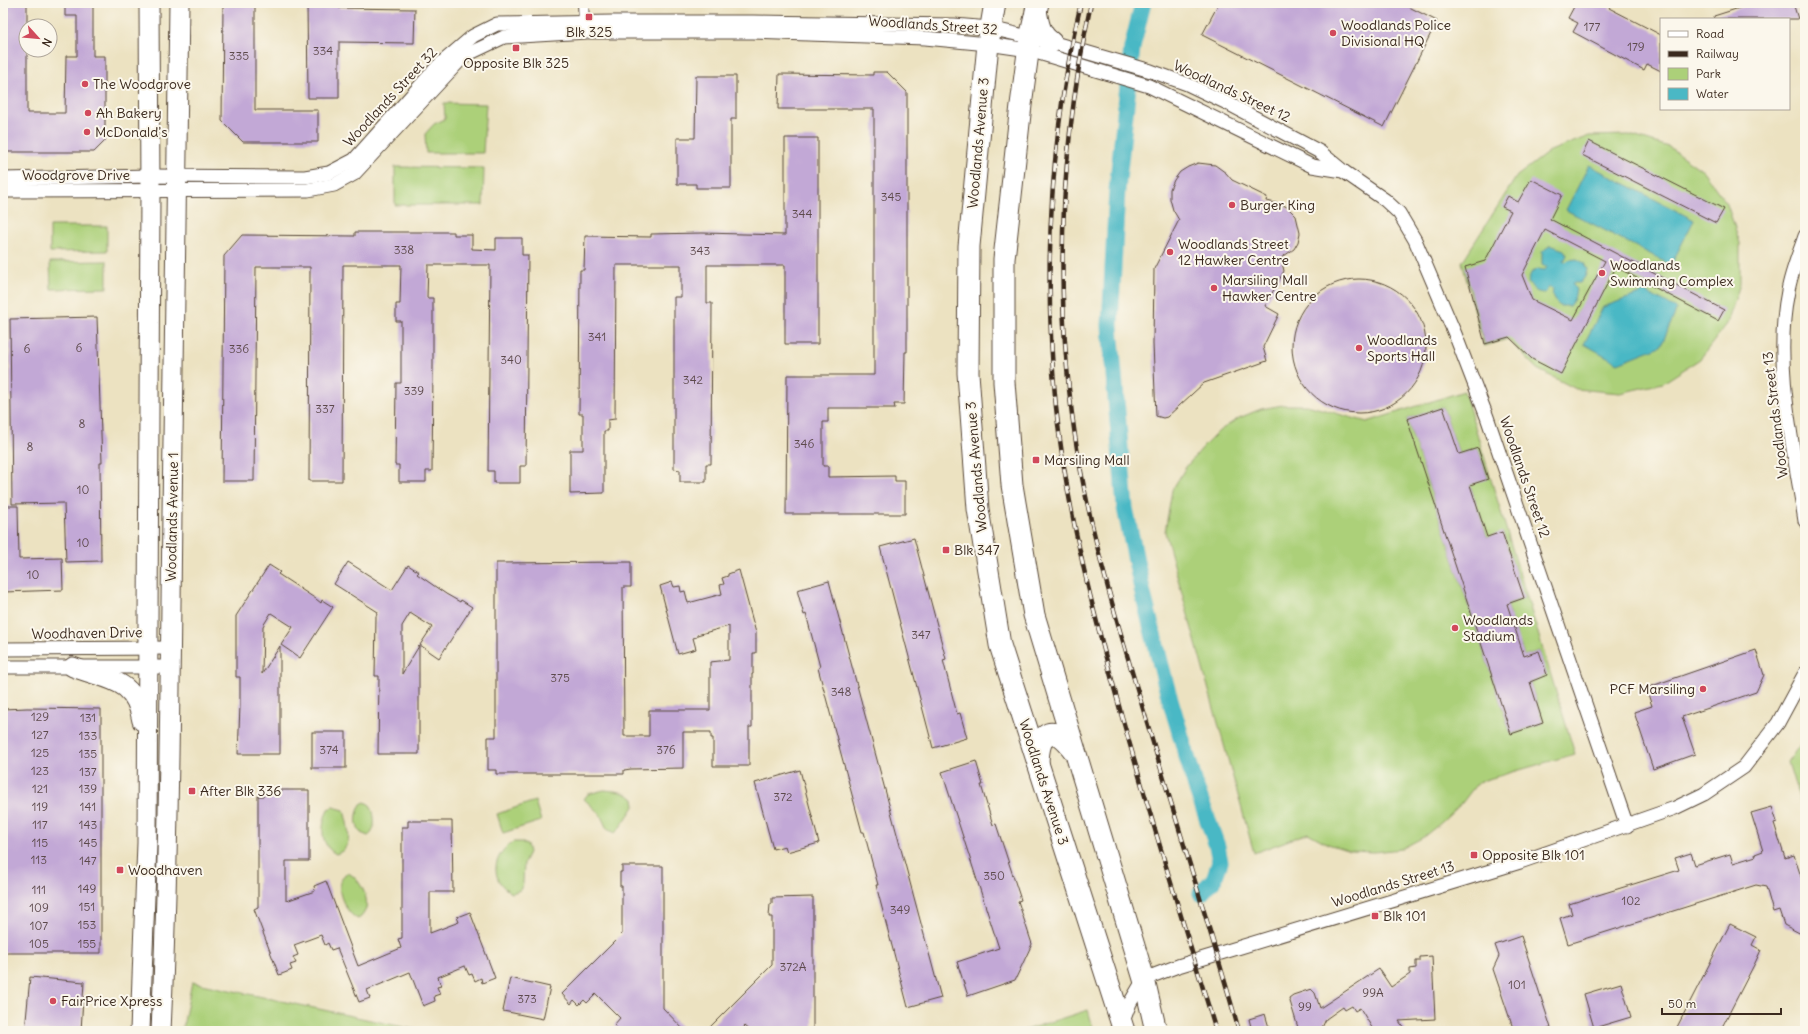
<svg xmlns="http://www.w3.org/2000/svg" width="1808" height="1034" font-family="Delius,sans-serif">
<rect width="100%" height="100%" fill="#fbf7ec"/>
<filter id="ink" filterUnits="userSpaceOnUse"><feTurbulence type="fractalNoise" baseFrequency=".025" numOctaves="2"/><feDisplacementMap in="SourceGraphic" scale="8" xChannelSelector="R" yChannelSelector="G"/><feConvolveMatrix kernelMatrix="1 2 1 2 8 2 1 2 1" color-interpolation-filters="sRGB"/></filter>
<filter id="wash" filterUnits="userSpaceOnUse"><feTurbulence type="fractalNoise" baseFrequency=".012" numOctaves="4" result="noise"/><feDisplacementMap in="SourceGraphic" scale="16" xChannelSelector="R" yChannelSelector="G"/><feGaussianBlur stdDeviation="0.9" result="paint"/><feColorMatrix in="noise" values="0 0 0 0 0 0 0 0 0 0 0 0 0 0 0 0 0 1.4 0 .05"/><feComposite in="paint" operator="in"/></filter>
<g filter="url(#wash)">
<rect width="100%" height="100%" fill="#ece2c1"/>
<!-- green -->
<g fill="#acd079" stroke="#747d4c" fill-rule="evenodd">
<polygon points="444,103 486,104 483,153 426,153 425,134 434,124 445,119"/>
<polygon points="1630,135 1669,147 1703,171 1727,204 1740,243 1740,284 1727,324 1700,359 1663,383 1620,393 1576,389 1537,369 1508,339 1484,346 1462,262 1517,176 1550,151 1589,136"/>
<polygon points="395,167 484,168 483,205 395,205"/>
<polygon points="50,226 107,226 107,251 50,252"/>
<polygon points="107,261 107,288 51,289 50,262"/>
<path d="M1464 391 1575 754 1478 782 1462 803 1442 822 1422 838 1401 849 1374 852 1350 851 1328 844 1308 833 1254 853 1165 532 1172 490 1186 467 1204 446 1219 431 1239 418 1261 409 1283 405H1307L1367 422ZM1443 407 1459 454 1478 448 1488 478 1470 485 1487 537 1503 533 1524 598 1507 604 1524 656 1539 651 1547 675 1530 682 1543 723 1511 734 1407 419Z"/>
<polygon points="1805,737 1805,818 1788,762"/>
<path d="M604 790C615 791 625 791 634 799L635 805C632 810 618 831 615 833L607 829 600 814 584 799 588 794Z"/>
<polygon points="535,801 541,821 503,833 497,814"/>
<path d="M365 802 370 805C375 813 377 831 368 836L361 833C354 823 356 814 361 804Z"/>
<path d="M333 807 344 810C347 824 356 848 336 854 319 845 321 824 328 809Z"/>
<path d="M513 842H521L527 845 529 852 524 863 523 884 520 890 512 893C489 881 492 855 513 842Z"/>
<path d="M348 873C359 878 369 896 366 909 365 911 363 915 361 917L358 919C344 913 330 880 348 873Z"/>
<polygon points="192,982 422,1031 182,1031"/>
<polygon points="1088,1010 1094,1031 1022,1031"/>
</g>
<!-- water -->
<g fill="#4ab8c5" stroke="#427172">
<polygon points="1589,165 1694,220 1671,265 1566,210"/>
<path d="M1550 245 1564 250 1567 255 1564 261 1566 262 1568 260 1577 259 1584 263 1587 270 1585 277 1580 283H1572L1576 290 1574 299 1569 306H1560C1554 301 1551 298 1553 289L1549 287 1545 293C1535 293 1533 289 1528 281L1531 273 1538 269 1545 270 1547 267 1542 264V252Z"/>
<polygon points="1645,292 1677,309 1661,346 1618,363 1584,344 1603,307"/>
</g>
<g fill="none" stroke-linecap="round" stroke-linejoin="round">
<!-- canal -->
<polyline stroke="#4ab8c5" stroke-width="17" points="1143,3 1132,48 1117,190 1110,326 1125,508 1143,594 1167,689 1196,787 1217,846 1220,862 1214,879 1201,893"/>
</g>
<g id="blocks">
<!-- building -->
<g fill="#c2a8d6" fill-rule="evenodd">
<polygon points="3,3 27,3 27,113 65,113 66,56 77,56 77,16 65,16 65,3 93,3 93,56 105,56 105,141 94,152 3,152"/>
<polygon points="223,3 255,3 255,110 318,110 318,142 243,142 222,121"/>
<polygon points="307,3 339,3 339,8 415,9 414,43 339,42 339,98 308,98"/>
<polygon points="1219,3 1401,3 1437,21 1384,127 1202,35"/>
<polygon points="1576,3 1612,3 1609,8 1661,35 1661,71 1647,64 1644,70 1573,32 1578,23 1568,18"/>
<polygon points="1755,3 1793,3 1798,19 1715,19 1714,16"/>
<polygon points="873,72 887,72 907,92 907,352 905,352 904,404 894,404 895,408 828,408 828,422 823,422 823,466 828,466 828,477 895,476 895,481 905,481 905,514 786,514 787,375 874,375 874,109 778,109 779,74 873,75"/>
<polygon points="696,76 736,76 736,119 731,119 731,188 696,188 696,184 677,184 677,138 695,138"/>
<polygon points="785,138 818,138 818,344 785,344 785,265 707,265 707,303 712,303 711,464 706,464 706,482 680,482 680,470 674,469 674,297 681,297 681,265 616,265 615,419 608,420 608,431 604,431 604,493 570,494 570,450 583,450 583,414 579,414 580,270 584,270 585,236 651,237 651,234 702,233 785,235"/>
<polygon points="1589,141 1724,209 1716,223 1582,155"/>
<polygon points="1198,163 1215,165 1226,173 1232,180 1267,197 1266,201 1281,204 1287,207 1296,216 1300,233 1298,242 1294,249 1281,258 1284,271 1265,306 1279,314 1263,347 1267,361 1204,383 1167,417 1163,418 1156,416 1153,344 1154,269 1179,220 1173,210 1170,199 1170,189 1174,180 1180,172 1188,167"/>
<path d="M1531 179 1562 195 1550 219 1724 310 1718 321 1616 267 1561 374 1532 359 1509 337 1485 344 1465 267 1485 261 1511 211 1502 207 1508 196 1518 202ZM1545 230 1605 261 1573 320 1532 300 1522 275Z"/>
<polygon points="355,232 454,232 454,235 472,235 472,249 496,250 496,238 522,238 522,255 528,255 526,466 520,466 520,483 494,483 494,471 488,471 490,265 428,265 427,298 433,298 433,367 432,471 426,471 426,482 399,482 399,465 395,465 396,383 401,383 401,321 396,321 396,304 400,304 401,265 343,265 342,481 309,481 310,267 256,267 254,481 222,481 224,256 242,235 355,236"/>
<circle cx="1359" cy="346" r="67"/>
<polygon points="97,317 102,463 100,463 101,561 66,562 64,503 12,504 10,319"/>
<polygon points="1443,407 1459,454 1478,448 1488,479 1470,485 1487,537 1502,532 1524,598 1507,604 1524,656 1539,651 1547,675 1530,682 1543,723 1511,734 1407,419"/>
<polygon points="3,506 18,506 19,559 62,558 63,590 3,592"/>
<polygon points="914,538 946,659 943,660 957,714 960,713 967,738 933,748 880,547"/>
<polygon points="348,562 392,590 408,565 419,572 417,574 446,594 460,602 461,600 472,607 439,658 420,645 432,627 410,613 402,626 402,674 419,646 419,754 378,754 379,676 375,676 376,616 378,612 334,584"/>
<polygon points="631,562 631,587 623,587 624,736 649,736 649,710 710,710 710,662 729,660 729,626 697,635 697,637 693,638 696,649 678,654 660,586 672,582 674,587 680,586 681,592 685,591 688,603 722,594 720,585 724,584 722,578 728,576 728,574 739,570 756,633 756,653 753,653 753,674 752,674 752,727 749,727 749,766 713,766 713,738 711,738 711,732 683,732 683,768 631,769 624,770 624,774 496,774 496,770 488,770 488,737 496,737 496,563"/>
<polygon points="269,565 280,572 278,574 316,599 321,603 322,600 333,607 300,658 281,645 293,627 271,613 263,626 262,674 280,646 280,754 238,754 240,706 240,677 236,677 236,616"/>
<polygon points="829,581 941,998 908,1007 876,885 878,885 864,832 862,832 818,668 820,667 806,614 804,615 797,590"/>
<polygon points="1756,650 1764,675 1756,692 1682,717 1695,754 1653,769 1634,712 1652,706 1646,688"/>
<polygon points="27,708 101,709 101,953 3,953 3,709"/>
<rect x="312" y="732" width="34" height="36"/>
<polygon points="976,761 983,785 981,785 993,825 996,824 1021,900 1018,901 1032,944 1015,980 968,996 957,962 999,948 942,772"/>
<polygon points="800,770 819,843 787,852 785,846 773,849 755,783"/>
<polygon points="264,790 309,790 309,861 286,861 286,901 315,891 314,886 326,881 358,966 401,948 398,939 402,938 402,827 408,827 408,821 452,821 453,892 430,892 430,933 459,922 457,917 470,912 495,978 482,983 481,978 475,981 472,974 469,975 465,966 438,977 441,986 437,987 440,994 434,996 435,1001 423,1006 410,972 367,990 370,998 359,1002 337,948 331,950 328,943 325,945 321,935 294,945 298,955 293,957 296,963 290,965 292,970 279,975 254,909 258,907 258,796 264,796"/>
<polygon points="1772,807 1777,822 1774,823 1785,858 1794,855 1805,889 1805,936 1784,925 1779,910 1773,912 1766,887 1756,885 1568,944 1560,918 1572,914 1569,904 1679,870 1675,858 1691,853 1695,865 1730,854 1733,863 1756,856 1755,854 1763,851 1751,813"/>
<polygon points="622,866 663,866 663,1008 685,1031 620,1031 614,1025 620,1018 596,994 587,1003 584,1000 579,1005 574,1000 571,1004 562,994 622,934 622,886 620,886 620,872 622,872"/>
<polygon points="813,897 813,1031 751,1031 745,1026 740,1031 706,1031 772,965 772,917 769,917 770,904 772,904 772,898"/>
<polygon points="1730,924 1756,937 1752,945 1761,950 1755,963 1720,1031 1675,1031"/>
<polygon points="1521,936 1551,1028 1543,1031 1514,1031 1493,969 1499,956 1495,945"/>
<polygon points="1432,956 1435,1019 1399,1021 1406,1031 1374,1031 1360,1008 1355,1011 1352,1006 1345,1010 1343,1007 1326,1019 1321,1030 1299,1031 1289,998 1293,995 1311,989 1315,993 1320,1008 1379,969 1391,987 1410,974 1410,969 1416,968 1416,961 1420,961 1420,957"/>
<polygon points="30,977 84,982 81,1031 25,1031"/>
<polygon points="510,978 550,987 543,1019 503,1011"/>
<polygon points="1621,983 1631,1017 1594,1028 1584,994"/>
<polygon points="1265,1014 1270,1031 1252,1031 1249,1019"/>
</g>
</g>
</g>
<g filter="url(#ink)">
<use href="#blocks" fill-opacity="0" stroke="#564636" stroke-width="1"/>
<g fill="none" stroke-linecap="round" stroke-linejoin="round">
<!-- pedestrian casing -->
<g stroke="#564636" stroke-width="12">
<polyline id="pedestrian" points="583,3 584,22"/>
</g>
<!-- minor casing -->
<g stroke="#564636" stroke-width="15">
<g id="minor">
<polyline points="3,179 150,176 305,177 329,173 354,160 437,67 473,36 497,24 612,22 753,22 954,25 990,28 1051,42 1151,71 1187,84 1229,104 1320,152 1343,171 1385,200 1399,213 1415,240 1455,334 1487,417 1627,826"/>
<polyline points="3,191 308,190 334,185 354,174 464,56 504,37 587,32 753,32 925,38 988,44 1029,50 1149,86 1312,166 1343,171"/>
<path d="M1805 236C1799 254 1791 273 1788 291 1773 365 1794 448 1805 521"/>
<polyline points="3,649 171,648"/>
<polyline points="3,667 171,667"/>
<polyline points="1122,1024 1130,1003 1144,979 1178,966 1520,862 1675,808 1704,794 1744,767 1778,723 1805,673"/>
</g>
</g>
<!-- secondary casing -->
<g stroke="#564636" stroke-width="21">
<g id="secondary">
<path d="M73 667C108 681 135 677 142 721"/>
<polyline points="140,1031 147,843 150,191 149,3"/>
<path d="M161 1031C169 859 170 687 172 514 174 344 178 174 179 3"/>
</g>
</g>
<!-- primary casing -->
<g stroke="#564636" stroke-width="23">
<g id="primary">
<polyline points="995,3 988,44 969,246 968,373 978,509 1000,645 1124,1031"/>
<polyline points="1038,3 1030,38 1021,105 1004,259 1004,382 1012,485 1034,615 1144,979 1156,1031"/>
<path d="M1036 10C1038 23 1040 35 1051 42"/>
<path d="M1038 763C1039 729 1053 723 1074 751"/>
</g>
</g>
<!-- pedestrian -->
<use href="#pedestrian" stroke="#fff" stroke-width="10"/>
<!-- minor -->
<use href="#minor" stroke="#fff" stroke-width="13"/>
<!-- secondary -->
<use href="#secondary" stroke="#fff" stroke-width="19"/>
<!-- primary -->
<use href="#primary" stroke="#fff" stroke-width="21"/>
<!-- rail casing -->
<g stroke="#3b2a1e" stroke-width="4.5">
<g id="rail">
<path d="M1081 3C1050 134 1043 273 1056 407 1067 513 1094 615 1122 717 1152 822 1184 926 1216 1031"/>
<path d="M1091 3C1059 153 1053 309 1079 461 1094 546 1119 629 1144 712 1175 818 1209 924 1239 1031"/>
</g>
</g>
<!-- rail -->
<use href="#rail" stroke="#fbf7ec" stroke-width="3" stroke-dasharray="9" stroke-linecap="butt"/>
</g>
</g>
<!-- markers -->
<g fill="#d1495b" stroke="#fbf7ec" stroke-width="1.5">
<rect x="585" y="13" width="8" height="8" rx="2"/>
<circle cx="1333" cy="33" r="4"/>
<rect x="512" y="44" width="8" height="8" rx="2"/>
<circle cx="85" cy="84" r="4"/>
<circle cx="88" cy="113" r="4"/>
<circle cx="87" cy="132" r="4"/>
<circle cx="1232" cy="205" r="4"/>
<circle cx="1170" cy="252" r="4"/>
<circle cx="1602" cy="273" r="4"/>
<circle cx="1214" cy="288" r="4"/>
<circle cx="1359" cy="348" r="4"/>
<rect x="1032" y="456" width="8" height="8" rx="2"/>
<rect x="942" y="546" width="8" height="8" rx="2"/>
<circle cx="1455" cy="628" r="4"/>
<circle cx="1703" cy="689" r="4"/>
<rect x="188" y="787" width="8" height="8" rx="2"/>
<rect x="1470" y="851" width="8" height="8" rx="2"/>
<rect x="116" y="866" width="8" height="8" rx="2"/>
<rect x="1371" y="912" width="8" height="8" rx="2"/>
<circle cx="53" cy="1001" r="4"/>
</g>
<g text-anchor="middle" stroke-width="4" stroke-linejoin="round" paint-order="stroke">
<!-- number labels -->
<g font-size="12" fill="#5d4a4c">
<text x="1592" y="31">177</text>
<text x="1636" y="51">179</text>
<text x="323" y="55">334</text>
<text x="239" y="60">335</text>
<text x="891" y="201">345</text>
<text x="802" y="218">344</text>
<text x="404" y="254">338</text>
<text x="700" y="255">343</text>
<text x="597" y="341">341</text>
<text x="79" y="352">6</text>
<text x="27" y="353">6</text>
<text x="239" y="353">336</text>
<text x="511" y="364">340</text>
<text x="693" y="384">342</text>
<text x="414" y="395">339</text>
<text x="325" y="413">337</text>
<text x="82" y="428">8</text>
<text x="804" y="448">346</text>
<text x="30" y="451">8</text>
<text x="83" y="494">10</text>
<text x="83" y="547">10</text>
<text x="33" y="579">10</text>
<text x="921" y="639">347</text>
<text x="560" y="682">375</text>
<text x="841" y="696">348</text>
<text x="40" y="721">129</text>
<text x="88" y="722">131</text>
<text x="40" y="739">127</text>
<text x="88" y="740">133</text>
<text x="329" y="754">374</text>
<text x="666" y="754">376</text>
<text x="40" y="757">125</text>
<text x="88" y="758">135</text>
<text x="40" y="775">123</text>
<text x="88" y="776">137</text>
<text x="40" y="793">121</text>
<text x="88" y="793">139</text>
<text x="783" y="801">372</text>
<text x="40" y="811">119</text>
<text x="88" y="811">141</text>
<text x="40" y="829">117</text>
<text x="88" y="829">143</text>
<text x="40" y="847">115</text>
<text x="88" y="847">145</text>
<text x="39" y="864">113</text>
<text x="88" y="865">147</text>
<text x="994" y="880">350</text>
<text x="87" y="893">149</text>
<text x="39" y="894">111</text>
<text x="1631" y="905">102</text>
<text x="87" y="911">151</text>
<text x="39" y="912">109</text>
<text x="900" y="914">349</text>
<text x="87" y="929">153</text>
<text x="39" y="930">107</text>
<text x="39" y="948">105</text>
<text x="87" y="948">155</text>
<text x="793" y="971">372A</text>
<text x="1517" y="989">101</text>
<text x="1373" y="997">99A</text>
<text x="527" y="1003">373</text>
<text x="1305" y="1011">99</text>
</g>
<!-- street labels -->
<g font-size="14" fill="#3b2a1e" stroke="#fbf7ec">
<text transform="translate(933 25) rotate(4)" y="5">Woodlands Street 32</text>
<text transform="translate(1232 91) rotate(25)" y="5">Woodlands Street 12</text>
<text transform="translate(390 97) rotate(-47)" y="5">Woodlands Street 32</text>
<text transform="translate(978 143) rotate(-85)" y="5">Woodlands Avenue 3</text>
<text x="76" y="180">Woodgrove Drive</text>
<text transform="translate(1775 415) rotate(-97)" y="5">Woodlands Street 13</text>
<text transform="translate(976 467) rotate(-95)" y="5">Woodlands Avenue 3</text>
<text transform="translate(1525 477) rotate(71)" y="5">Woodlands Street 12</text>
<text transform="translate(172 517) rotate(-89)" y="5">Woodlands Avenue 1</text>
<text transform="translate(87 633) rotate(-1)" y="5">Woodhaven Drive</text>
<text transform="translate(1044 782) rotate(72)" y="5">Woodlands Avenue 3</text>
<text transform="translate(1393 884) rotate(-17)" y="5">Woodlands Street 13</text>
</g>
<!-- poi labels -->
<g font-size="14" fill="#3b2a1e" stroke="#fbf7ec" text-anchor="start">
<text x="1341" y="30">Woodlands Police<tspan x="1341" dy="16">Divisional HQ</tspan></text>
<text x="589" y="37" text-anchor="middle">Blk 325</text>
<text x="516" y="68" text-anchor="middle">Opposite Blk 325</text>
<text x="93" y="89">The Woodgrove</text>
<text x="96" y="118">Ah Bakery</text>
<text x="95" y="137">McDonald's</text>
<text x="1240" y="210">Burger King</text>
<text x="1178" y="249">Woodlands Street<tspan x="1178" dy="16">12 Hawker Centre</tspan></text>
<text x="1610" y="270">Woodlands<tspan x="1610" dy="16">Swimming Complex</tspan></text>
<text x="1222" y="285">Marsiling Mall<tspan x="1222" dy="16">Hawker Centre</tspan></text>
<text x="1367" y="345">Woodlands<tspan x="1367" dy="16">Sports Hall</tspan></text>
<text x="1044" y="465">Marsiling Mall</text>
<text x="954" y="555">Blk 347</text>
<text x="1463" y="625">Woodlands<tspan x="1463" dy="16">Stadium</tspan></text>
<text x="1695" y="694" text-anchor="end">PCF Marsiling</text>
<text x="200" y="796">After Blk 336</text>
<text x="1482" y="860">Opposite Blk 101</text>
<text x="128" y="875">Woodhaven</text>
<text x="1383" y="921">Blk 101</text>
<text x="61" y="1006">FairPrice Xpress</text>
</g>
</g>
<!-- margin -->
<rect width="1808" height="1034" fill="none" stroke="#fbf7ec" stroke-width="16"/>
<!-- legend -->
<rect x="1660" y="18" width="130" height="92" fill="#fbf7ec" stroke="#aea59a"/>
<rect x="1668" y="31" width="20" height="6" fill="#ffffff" stroke="#aea59a"/>
<text x="1696" y="38" font-size="12" fill="#3b2a1e">Road</text>
<rect x="1668" y="51" width="20" height="6" fill="#3b2a1e" stroke="#aea59a"/>
<text x="1696" y="58" font-size="12" fill="#3b2a1e">Railway</text>
<rect x="1668" y="68" width="20" height="12" fill="#acd079" stroke="#aea59a"/>
<text x="1696" y="78" font-size="12" fill="#3b2a1e">Park</text>
<rect x="1668" y="88" width="20" height="12" fill="#4ab8c5" stroke="#aea59a"/>
<text x="1696" y="98" font-size="12" fill="#3b2a1e">Water</text>
<!-- north arrow -->
<g transform="translate(38 38) rotate(117)"><circle r="19" fill="#fbf7ec" stroke="#aea59a"/>
<path d="M0-3L7 15L0 10L-7 15Z" fill="#d1495b"/>
<text y="-6" font-size="11" font-weight="bold" text-anchor="middle" fill="#3b2a1e">N</text>
</g>
<!-- scale -->
<path d="M1662 1008v6h119v-6" fill="none" stroke="#3b2a1e" stroke-width="2"/>
<text x="1668" y="1008" font-size="12" fill="#3b2a1e" stroke="#fbf7ec" stroke-width="3" paint-order="stroke">50 m</text>
</svg>
